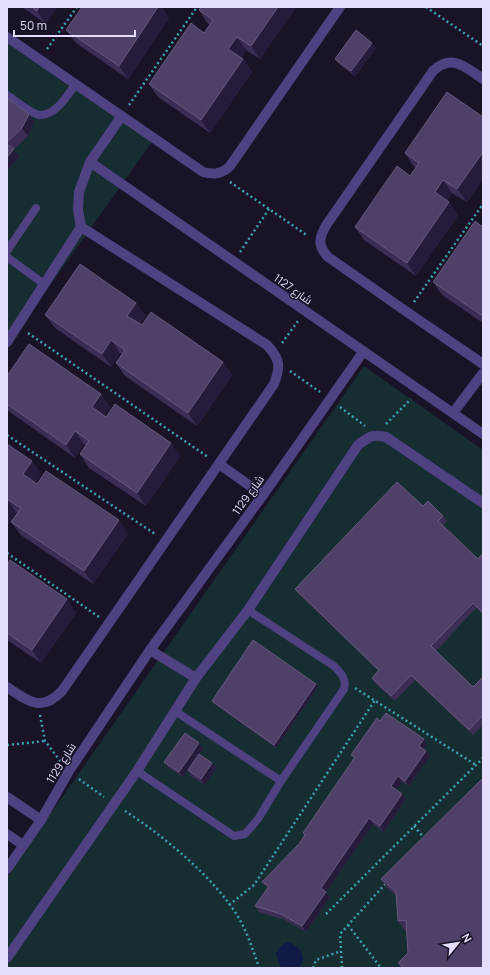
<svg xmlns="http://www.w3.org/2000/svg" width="490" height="975" font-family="Manrope,Cairo,sans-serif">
<rect width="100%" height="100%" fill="#1a1328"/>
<!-- green -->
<g fill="#162d31">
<polygon points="7,43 154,139 7,346"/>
<polygon points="364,366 483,450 483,968 7,968 7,876"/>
</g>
<!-- water -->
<path fill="#101a44" d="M287 942C299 945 309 957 299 968H282L279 964 276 953 281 946Z"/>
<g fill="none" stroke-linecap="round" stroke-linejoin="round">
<!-- path -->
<g stroke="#3ca3b1" stroke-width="2.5" stroke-dasharray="2 3" stroke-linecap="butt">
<polyline points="426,7 483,46"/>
<polyline points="47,49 77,7"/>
<polyline points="129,105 197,7"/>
<polyline points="230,182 308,236"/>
<polyline points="240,252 269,209"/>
<polyline points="414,302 483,204"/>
<polyline points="28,333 208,457"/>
<polyline points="282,343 298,321"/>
<polyline points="290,371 320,392"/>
<polyline points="340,407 365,426"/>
<polyline points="386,424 411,399"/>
<polyline points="7,435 155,534"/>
<polyline points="7,553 99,617"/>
<polyline points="355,688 476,765"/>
<polyline points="40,715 45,741 61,762"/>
<polyline points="7,745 45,741"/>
<polyline points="79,779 104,797"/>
<path d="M125 811C164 836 217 880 240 920 248 935 254 952 259 968"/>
<polyline points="414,826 425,839"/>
<polyline points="229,905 254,885 375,700"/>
<polyline points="326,914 483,758"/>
<polyline points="348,925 381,968"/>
<polyline points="313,968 316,960 341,951"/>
<polyline points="342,968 340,934 387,882"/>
</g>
<!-- service -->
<g stroke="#504282" stroke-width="8">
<path d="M7 95C15 100 31 114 40 115 56 115 67 96 75 85"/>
<polyline points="7,251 36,208"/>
<polyline points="7,257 44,284"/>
<polyline points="175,711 281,781"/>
<path d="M137 771 234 836 245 834 258 819 281 781 344 689C347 679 341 673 334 666L248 610"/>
</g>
<!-- minor -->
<g stroke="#504282" stroke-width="10">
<path d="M7 37 203 172C214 175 222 174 230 166L340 7"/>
<path d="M483 79C465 67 452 53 433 71L327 224C319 237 317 245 328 257L407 312 483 364"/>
<polyline points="90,162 483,434"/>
<polyline points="7,342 81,227 78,210 79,192 90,162 121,117"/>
<polyline points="453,413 483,373"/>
<polyline points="219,464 263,495"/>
<polyline points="150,650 196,678"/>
<path d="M7 687C28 701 41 713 62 691L274 384C281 366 280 359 267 345L81 227"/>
<polyline points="7,797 41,820"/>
<polyline points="7,834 23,845"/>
<polyline points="7,869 41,820 69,771 150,650 263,495 363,352"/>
<path d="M7 958 137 771 196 678 248 610 358 445C370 436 372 434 386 437L483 503"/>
</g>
</g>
<!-- wall -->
<g fill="#3c2d54">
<polygon points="22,7 57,7 46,24"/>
<polygon points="201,7 296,7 260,59 246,50 241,58 243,59 252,72 210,133 158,97 149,84 204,33 210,25 208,24 199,10"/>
<polygon points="169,18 128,79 76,43 66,30"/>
<polygon points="376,48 355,76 339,64 335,59"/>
<polygon points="7,98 29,114 34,122 28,136 14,149 19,157 7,171"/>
<polygon points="483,117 483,178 467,202 452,193 447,201 449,202 458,215 416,276 364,240 355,227 410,176 416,168 414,167 405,153"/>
<polygon points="483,227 483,323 442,295 433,282"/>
<polygon points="136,303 146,316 140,324 223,362 232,375 197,426 125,376 116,363 122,354 120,353 111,367 55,328 45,315"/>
<polygon points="7,376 101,394 110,407 104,416 180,456 146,506 89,468 80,454 86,446 84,444 75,458 7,410"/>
<polygon points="7,444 41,474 35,483 128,534 93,584 21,535 11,522 17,513 16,512 7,525"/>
<polygon points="423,506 443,516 447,521 443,525 478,559 483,553 483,614 476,608 436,651 473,687 483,677 483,725 473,735 415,680 395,701 375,683 372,678 378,671 299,594 295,589"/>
<polygon points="7,565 67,599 76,613 41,663 7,640"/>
<polygon points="316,684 318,687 276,748 214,704 212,701"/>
<polygon points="380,721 424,739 427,745 424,749 426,751 430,756 409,786 402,782 396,790 402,794 406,799 384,832 373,824 326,892 330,897 306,932 285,920 259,912 255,906 268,888 266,887 262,882 299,844 305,836 303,833 354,759 351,755"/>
<polygon points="203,749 199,754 212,763 216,768 205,785 191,776 188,770 183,777 168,767 164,762"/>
<polygon points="381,879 483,968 402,968 398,963 408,953 406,930 405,931 398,921 396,896 388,889"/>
</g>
<!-- shaded-wall -->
<g fill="#271b3b">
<polygon points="39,7 57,7 46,24 37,11"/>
<polygon points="158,7 162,7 169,18 128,79 119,66"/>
<polygon points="278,7 296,7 260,59 251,46"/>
<polygon points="237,37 246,50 238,62 228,49"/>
<polygon points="372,43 376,48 355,76 351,71"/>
<polygon points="243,59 252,72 210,133 201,120"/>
<polygon points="29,114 34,122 28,136 22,128"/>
<polygon points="14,149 19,157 7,171 7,157"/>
<polygon points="483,152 483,178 467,202 457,189"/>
<polygon points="443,180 452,193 444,205 435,192"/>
<polygon points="449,202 458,215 416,276 407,263"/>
<polygon points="136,303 146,316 137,329 127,316"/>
<polygon points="111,340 120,353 111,367 102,354"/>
<polygon points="223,362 232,375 197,426 188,413"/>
<polygon points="101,394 110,407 101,420 92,407"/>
<polygon points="75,431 84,444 75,458 66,445"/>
<polygon points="171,443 180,456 146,506 137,493"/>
<polygon points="32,461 41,474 32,488 23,474"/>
<polygon points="7,499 16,512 7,525"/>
<polygon points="119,520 128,534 93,584 84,571"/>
<polygon points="67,599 76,613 41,663 32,650"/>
<polygon points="316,684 318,687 276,748 274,745"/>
<polygon points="424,739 427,745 423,751 419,746"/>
<polygon points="199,743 203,749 183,777 179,772"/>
<polygon points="426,751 430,756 409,786 405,781"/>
<polygon points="212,763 216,768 205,785 201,779"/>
<polygon points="398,776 402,782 395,791 391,786"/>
<polygon points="402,794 406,799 384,832 380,826"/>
<polygon points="369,818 373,824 326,892 330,897 306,932 302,926 321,888"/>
</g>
<!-- building -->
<g fill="#4e4066" stroke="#66597d">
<polygon points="32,7 39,7 37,11"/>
<polygon points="82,7 158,7 119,66 66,30"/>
<polygon points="201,7 278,7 251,46 237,37 228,49 243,59 201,120 149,84 191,23 204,33 213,20 199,10"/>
<polygon points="356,30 372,43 351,71 335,59"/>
<polygon points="447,92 483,117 483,152 457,189 443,180 435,192 449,202 407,263 355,227 397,166 410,176 419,163 405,153"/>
<polygon points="7,98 29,114 22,128 7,142"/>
<polygon points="7,144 14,149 7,157"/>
<polygon points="475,221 483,227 483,316 433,282"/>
<polygon points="80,264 136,303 127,316 142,325 151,312 223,362 188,413 116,363 125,350 111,340 102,354 45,315"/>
<polygon points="29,344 101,394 92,407 106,417 115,404 171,443 137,493 80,454 89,441 75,431 66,445 7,404 7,376"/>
<polygon points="7,444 32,461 23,474 37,484 46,471 119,520 84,571 11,522 21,508 7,499"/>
<polygon points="397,482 423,506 428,501 443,516 438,521 478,559 483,553 483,613 473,603 431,646 473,687 483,677 483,715 469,730 411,675 391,696 372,678 379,670 295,589"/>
<polygon points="10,560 67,599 32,650 7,633 7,565"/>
<polygon points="253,640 316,684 274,745 212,701"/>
<polygon points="386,713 424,739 419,746 426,751 405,781 398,776 391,786 402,794 380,826 369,818 321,888 326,892 302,926 281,914 255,906 269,886 262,882 299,844 305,835 303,833 355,757 351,755 377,718 380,721"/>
<polygon points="185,733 199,743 179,772 164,762"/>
<polygon points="199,754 212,763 201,779 188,770"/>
<polygon points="483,778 483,968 404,968 398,963 408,953 406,920 398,921 396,892 381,879"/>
</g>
<g text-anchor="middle" stroke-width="3" stroke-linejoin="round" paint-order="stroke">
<!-- street labels -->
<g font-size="11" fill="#e6ddfc" stroke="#1a1328">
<text transform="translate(293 289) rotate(35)" y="4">شارع 1127</text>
<text transform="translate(248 495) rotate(-54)" y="4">شارع 1129</text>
<text transform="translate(61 763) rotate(-58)" y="4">شارع 1129</text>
</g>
</g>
<!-- border -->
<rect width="490" height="975" fill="none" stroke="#e6ddfc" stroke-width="16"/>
<!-- north arrow -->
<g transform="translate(458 943) rotate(60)" stroke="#1a1328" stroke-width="3" paint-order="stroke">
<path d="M0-3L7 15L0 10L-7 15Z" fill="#e6ddfc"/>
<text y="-6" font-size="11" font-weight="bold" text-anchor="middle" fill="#e6ddfc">N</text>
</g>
<!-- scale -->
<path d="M14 30v6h121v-6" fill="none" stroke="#e6ddfc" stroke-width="2"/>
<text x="20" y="30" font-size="12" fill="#e6ddfc" stroke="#1a1328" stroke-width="3" paint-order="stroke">50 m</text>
</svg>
